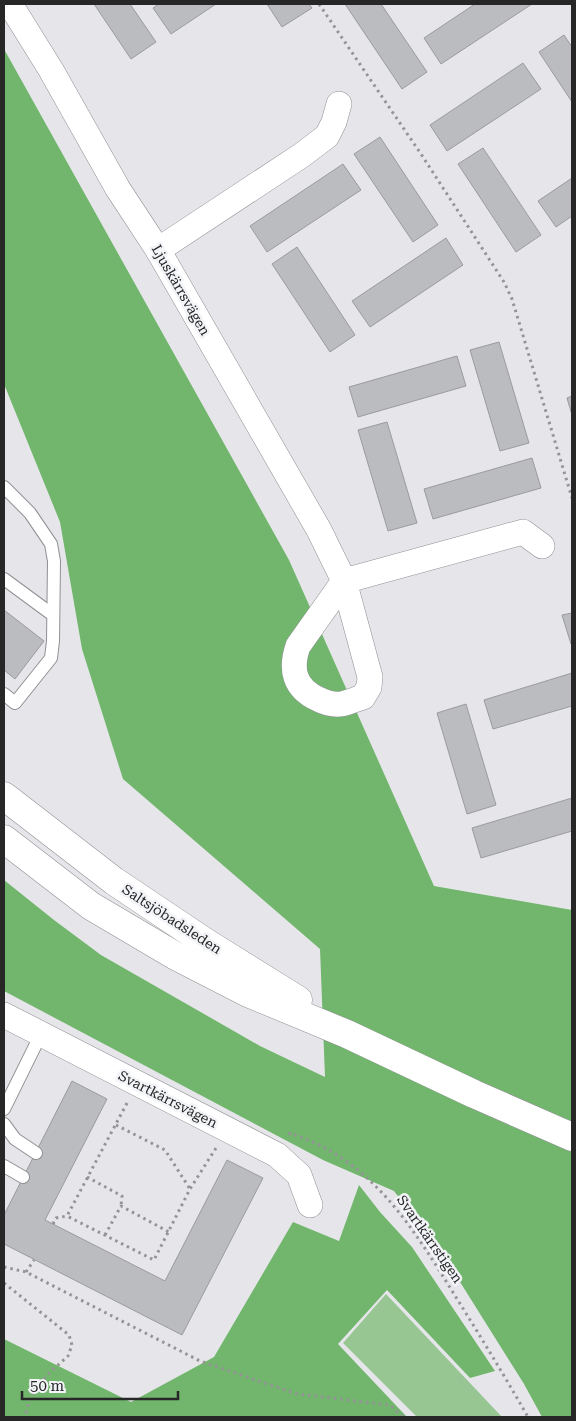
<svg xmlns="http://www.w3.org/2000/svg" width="576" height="1421" font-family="'Roboto Serif',serif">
<rect width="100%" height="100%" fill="#e6e6ea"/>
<!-- green -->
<polygon fill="#97c693" points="386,1294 502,1417 417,1417 343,1343"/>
<!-- forest -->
<g fill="#72b66e">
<polygon points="4,49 289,560 434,886 572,910 572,1417 542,1417 524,1384 445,1258 394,1191 323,1160 4,991 4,880 54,920 101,955 260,1046 325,1077 320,949 123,779 82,649 60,522 4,384"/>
<polygon points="359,1185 380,1212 412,1247 495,1371 470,1378 387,1290 338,1344 407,1417 4,1417 4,1339 131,1402 214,1357 293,1222 339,1241"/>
</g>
<!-- building -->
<g fill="#bbbcbf" stroke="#9b9b9e">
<polygon points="94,4 130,4 156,42 131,59"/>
<polygon points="159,4 216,4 171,34 153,8"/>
<polygon points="267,4 309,4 312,8 282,27"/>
<polygon points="345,4 381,4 427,72 402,89"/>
<polygon points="475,4 532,4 441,64 424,38"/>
<polygon points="564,35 572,47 572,102 539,52"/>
<polygon points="523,63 541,89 447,151 430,125"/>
<polygon points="380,137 438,225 413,242 354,154"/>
<polygon points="483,148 541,235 516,252 458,164"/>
<polygon points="343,164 361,190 267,252 250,226"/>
<polygon points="572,178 572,216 556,227 538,201"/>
<polygon points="446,238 463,265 370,327 352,301"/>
<polygon points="297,247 355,335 330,352 272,264"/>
<polygon points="499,342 529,443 500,451 470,350"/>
<polygon points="457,356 466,386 358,417 349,387"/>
<polygon points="572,396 572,415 567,398"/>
<polygon points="387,422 417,523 388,531 358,430"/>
<polygon points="532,458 541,488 433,519 424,489"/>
<polygon points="4,610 44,641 15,679 4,670"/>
<polygon points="572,613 572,644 571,644 562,615"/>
<polygon points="572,673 572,706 493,729 484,700"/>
<polygon points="466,704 496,805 467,814 437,713"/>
<polygon points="572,798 572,831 481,858 472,828"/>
<polygon points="72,1081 107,1099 45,1220 165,1281 227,1160 263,1178 182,1335 4,1244 4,1215"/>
</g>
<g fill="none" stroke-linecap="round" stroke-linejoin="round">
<!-- lane casing -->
<g stroke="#909094" stroke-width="14">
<g id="lane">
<polyline points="4,487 30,513 51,544 54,561 53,641 51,658 15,703 4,694"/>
<polyline points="4,579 53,615"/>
<polyline points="4,1109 41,1034"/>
<polyline points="4,1124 15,1139 36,1153"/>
<polyline points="4,1166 23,1177"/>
</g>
</g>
<!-- street casing -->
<g stroke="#909094" stroke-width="26">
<g id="street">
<path d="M10 4 51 70 118 189 158 250 319 530 344 581 370 677 369 687 363 697C356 699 348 703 341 704 333 705 324 702 318 699 294 688 290 669 298 646L344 581"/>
<polyline points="158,250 302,155 327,136 334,122 339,104"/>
<polyline points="344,581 523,532 542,546"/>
<polyline points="4,1015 277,1155 299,1175 310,1205"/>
</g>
</g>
<!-- secondary casing -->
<g stroke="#909094" stroke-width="29">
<g id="secondary">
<polyline points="4,796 114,881 205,942 298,1000"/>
<polyline points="4,839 91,906 174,955 248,993 347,1034 474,1094 572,1137"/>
</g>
</g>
<!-- path -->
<g stroke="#949497" stroke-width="3" stroke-dasharray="2.5 4" stroke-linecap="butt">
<polyline points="319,4 421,154 504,282 512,299 572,498"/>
<polyline points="127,1103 67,1216 154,1260 190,1189 216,1148"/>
<polyline points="116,1125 165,1150 190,1189"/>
<path d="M289 1135 290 1133C372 1160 411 1225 454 1294 479 1334 504 1375 528 1417"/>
<polyline points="87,1177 122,1196 121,1206"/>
<polyline points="53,1224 56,1218 67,1216"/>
<polyline points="105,1235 121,1206 169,1232"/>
<polyline points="4,1267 26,1272 200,1361 297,1394 390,1405 403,1417"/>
<polyline points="26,1272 34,1260"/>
<polyline points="4,1283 69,1335 72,1345 68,1356 47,1375 30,1397 25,1417"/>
</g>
<!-- lane -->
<use href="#lane" stroke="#fff" stroke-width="12"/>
<!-- street -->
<use href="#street" stroke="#fff" stroke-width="25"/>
<!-- secondary -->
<use href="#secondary" stroke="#fff" stroke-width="28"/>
</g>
<g text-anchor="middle" stroke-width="5" stroke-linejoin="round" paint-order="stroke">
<!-- street labels -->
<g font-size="14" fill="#272728" stroke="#f3f4f7">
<text transform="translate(181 290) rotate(60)" y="5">Ljuskärrsvägen</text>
<text transform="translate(172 919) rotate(33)" y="5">Saltsjöbadsleden</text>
<text transform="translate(168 1099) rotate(27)" y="5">Svartkärrsvägen</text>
<text transform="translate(430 1239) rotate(55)" y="5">Svartkärrstigen</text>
</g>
</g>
<!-- border -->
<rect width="576" height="1421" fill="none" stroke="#272728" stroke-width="10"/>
<!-- scale -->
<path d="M22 1391v8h156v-8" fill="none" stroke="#272728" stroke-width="2.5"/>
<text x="30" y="1391" font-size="15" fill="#272728" stroke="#f3f4f7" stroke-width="4" paint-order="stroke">50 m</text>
</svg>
